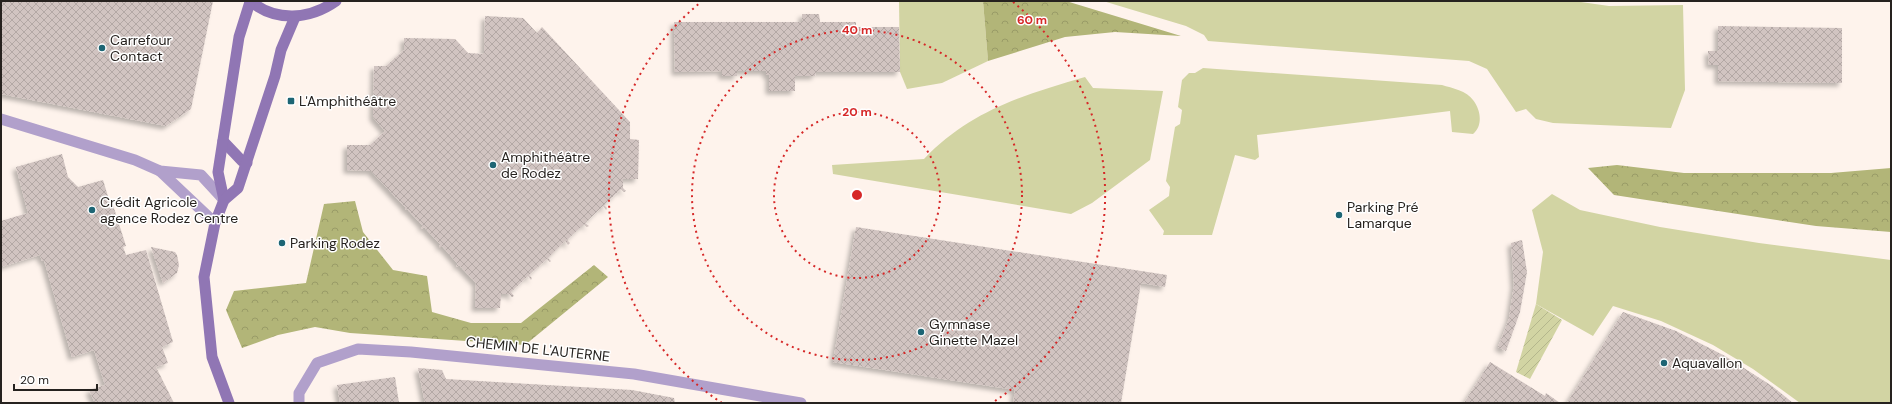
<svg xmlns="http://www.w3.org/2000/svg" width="1892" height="404" font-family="'DM Sans',sans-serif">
<defs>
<pattern id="forest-crowns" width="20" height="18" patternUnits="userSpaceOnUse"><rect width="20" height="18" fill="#b2b578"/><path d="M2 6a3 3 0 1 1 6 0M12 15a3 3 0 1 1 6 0" fill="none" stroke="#999b67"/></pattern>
<pattern id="garden-furrows" width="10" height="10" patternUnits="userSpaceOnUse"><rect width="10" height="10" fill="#d2d4a3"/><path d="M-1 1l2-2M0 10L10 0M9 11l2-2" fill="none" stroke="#b4b68c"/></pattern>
<pattern id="building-cross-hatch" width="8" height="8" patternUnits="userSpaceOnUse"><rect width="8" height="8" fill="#d1c4c1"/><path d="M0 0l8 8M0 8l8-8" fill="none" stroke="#b3a8a5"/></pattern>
<filter id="shadow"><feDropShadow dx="-3.5" dy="3.5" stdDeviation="2" flood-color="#0004"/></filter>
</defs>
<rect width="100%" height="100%" fill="#fef3ec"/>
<!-- grass -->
<g fill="#d2d4a3">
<polygon points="899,1 983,1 988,61 942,83 907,89 900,72"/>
<polygon points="1103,1 1574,1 1609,6 1683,5 1685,90 1671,128 1553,123 1536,119 1526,109 1516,112 1487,69 1469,61 1208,41 1204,35 1186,26"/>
<path d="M1203 68 1442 85C1452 88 1467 91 1473 100 1481 110 1483 126 1473 134L1452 132 1450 111 1257 135 1259 157 1255 160 1235 155 1212 235H1163L1164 231 1149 210 1169 196 1170 187 1166 181 1175 127 1180 124 1182 110 1178 107 1182 80 1189 73H1195Z"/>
<path d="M1085 77 1093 88 1163 91 1150 160 1092 203 1071 214 833 174 832 165 924 159C970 111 1023 95 1085 77Z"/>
<polygon points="1552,194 1580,210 1660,227 1759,243 1891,260 1891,403 1800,403 1753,369 1713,345 1661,321 1613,306 1593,336 1536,304 1543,252 1532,210"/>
</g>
<!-- forest -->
<g fill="url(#forest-crowns)">
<polygon points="983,1 1066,1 1181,36 1115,32 1065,37 988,61"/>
<polygon points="1617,165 1684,173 1831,173 1891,168 1891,232 1816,226 1614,195 1588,168"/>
<polygon points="355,201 363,232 393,270 427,276 432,312 471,323 521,323 594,265 608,277 525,345 350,333 315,327 278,335 242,348 226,310 234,291 306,283 324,204"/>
</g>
<!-- garden -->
<polygon fill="url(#garden-furrows)" points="1536,304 1562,320 1530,379 1516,372"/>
<!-- building -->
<g fill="url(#building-cross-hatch)" filter="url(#shadow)">
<polygon points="1,1 213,1 191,109 166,126 1,94"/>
<polygon points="802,14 819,14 820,22 856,22 856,27 899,27 900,72 816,72 815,76 795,76 795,91 769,91 769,75 766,75 766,71 737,71 737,76 722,76 722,71 675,72 674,22 802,22"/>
<polygon points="485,16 523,18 537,33 542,27 630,122 630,139 639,140 638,179 623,179 623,188 626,191 624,192 621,189 604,205 607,208 606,210 603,206 585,223 589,226 587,227 584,224 567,240 570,243 568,245 565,241 548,258 551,261 550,262 547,259 529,275 532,278 531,280 528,276 511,292 514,296 512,297 509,294 501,294 500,308 475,308 476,283 459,265 457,267 456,266 458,264 442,246 440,248 439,246 441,245 424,227 422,229 421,228 423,226 407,209 405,210 405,207 371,171 347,170 347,145 370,145 385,131 373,117 374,66 386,66 404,50 404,38 455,39 468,53 484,54"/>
<polygon points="1718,26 1842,28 1842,83 1718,81 1718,65 1709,65 1708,51 1718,51"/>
<polygon points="62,154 68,177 78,187 103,180 111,206 113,205 126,246 123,247 126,255 146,250 173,342 162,347 168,363 156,367 174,403 95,403 89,390 105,385 94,350 72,357 44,260 42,261 40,255 1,267 1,221 28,213 16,167"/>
<polygon points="856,227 1167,275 1165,287 1141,283 1121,403 1013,403 1015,390 833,362"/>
<polygon points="1522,240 1527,272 1520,312 1506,351 1498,347 1509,319 1514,285 1511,243"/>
<polygon points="151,247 175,252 177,255 179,265 177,273 163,283"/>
<polygon points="1623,312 1676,331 1725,356 1772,386 1793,403 1567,403"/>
<polygon points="1490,362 1545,396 1546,393 1560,403 1464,403"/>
<polygon points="418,368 442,370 446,379 632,390 674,398 675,403 425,403"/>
<polygon points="395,377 399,403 340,403 337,385"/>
</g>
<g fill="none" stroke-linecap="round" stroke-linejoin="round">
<!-- minor -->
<g stroke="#b1a0cb" stroke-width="11">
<polyline points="1,119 135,160 160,171 201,175 224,200"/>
<polyline points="160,171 215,223"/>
<polyline points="299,403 299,393 317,363 358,349 411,352 634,374 801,403"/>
</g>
<!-- secondary -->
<g stroke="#9076b4" stroke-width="11">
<path d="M250 1C276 22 309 20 336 1"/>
<polyline points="223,141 242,161 247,163"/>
<polyline points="224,200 218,172 239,37 250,2"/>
<polyline points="229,403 212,357 204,277 215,223 224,200 238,188 275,76 281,50 295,17"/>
</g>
</g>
<!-- distance rings -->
<g fill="none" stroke="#d62828" stroke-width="2" stroke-dasharray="2 4">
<circle cx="857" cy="195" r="83"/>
<circle cx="857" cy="195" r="165"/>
<path d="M722 403A248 248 0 0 1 701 2M1013 2A248 248 0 0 1 992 403"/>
</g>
<!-- markers -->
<g fill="#1d6574" stroke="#fff" stroke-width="1.5">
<circle cx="102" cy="48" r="4"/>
<rect x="287" y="97" width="8" height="8" rx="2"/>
<circle cx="493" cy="165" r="4"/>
<circle cx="92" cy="210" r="4"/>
<circle cx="1339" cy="215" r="4"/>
<circle cx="282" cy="243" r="4"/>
<circle cx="921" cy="332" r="4"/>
<circle cx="1664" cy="363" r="4"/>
</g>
<g text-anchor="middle" stroke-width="3" stroke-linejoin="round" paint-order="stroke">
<!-- poi labels -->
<g font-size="14" fill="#26221f" stroke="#fff" text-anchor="start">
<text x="110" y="45">Carrefour<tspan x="110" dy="16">Contact</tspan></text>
<text x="299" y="106">L'Amphithéâtre</text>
<text x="501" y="162">Amphithéâtre<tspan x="501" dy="16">de Rodez</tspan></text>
<text x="100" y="207">Crédit Agricole<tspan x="100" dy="16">agence Rodez Centre</tspan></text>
<text x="1347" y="212">Parking Pré<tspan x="1347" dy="16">Lamarque</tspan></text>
<text x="290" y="248">Parking Rodez</text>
<text x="929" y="329">Gymnase<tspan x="929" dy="16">Ginette Mazel</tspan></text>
<text x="1672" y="368">Aquavallon</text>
</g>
<!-- street labels -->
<g font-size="14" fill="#26221f" stroke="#fff">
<text transform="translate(538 349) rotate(6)" y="5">CHEMIN DE L'AUTERNE</text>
</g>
</g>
<circle cx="857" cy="195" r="6" fill="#d62828" stroke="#fff" stroke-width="2"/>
<g font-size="12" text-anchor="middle" font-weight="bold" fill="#d62828" stroke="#fff" stroke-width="3" stroke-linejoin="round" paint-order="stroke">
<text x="1032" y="24">60 m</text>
<text x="857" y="34">40 m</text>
<text x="857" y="116">20 m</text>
</g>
<!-- border -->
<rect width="1892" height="404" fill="none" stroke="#26221f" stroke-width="4"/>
<!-- scale -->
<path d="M14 384v6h83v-6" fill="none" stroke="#26221f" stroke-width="2"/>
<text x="20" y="384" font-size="12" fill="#26221f" stroke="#ffffff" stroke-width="3" paint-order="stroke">20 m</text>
</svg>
